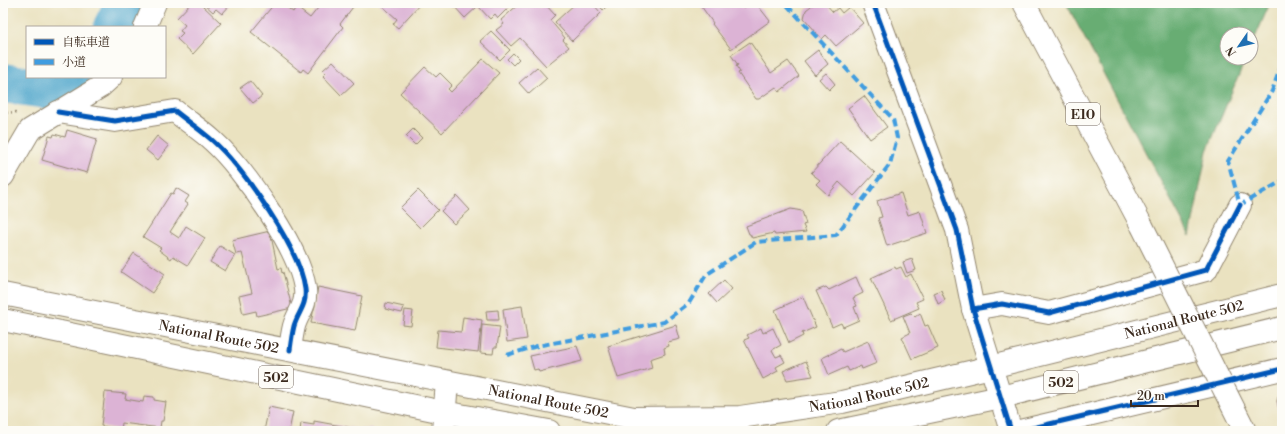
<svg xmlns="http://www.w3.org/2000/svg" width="1285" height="434" font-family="'Libre Bodoni','Noto Serif JP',serif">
<rect width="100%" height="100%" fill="#fdfcf7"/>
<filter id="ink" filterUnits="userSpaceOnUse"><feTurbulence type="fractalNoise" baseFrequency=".025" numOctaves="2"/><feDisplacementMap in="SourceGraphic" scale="8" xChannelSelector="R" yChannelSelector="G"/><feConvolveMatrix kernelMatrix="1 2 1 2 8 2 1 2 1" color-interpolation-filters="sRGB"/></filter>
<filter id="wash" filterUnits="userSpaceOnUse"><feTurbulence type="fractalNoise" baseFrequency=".012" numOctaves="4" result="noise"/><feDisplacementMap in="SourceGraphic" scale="16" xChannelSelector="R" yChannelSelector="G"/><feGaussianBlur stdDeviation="0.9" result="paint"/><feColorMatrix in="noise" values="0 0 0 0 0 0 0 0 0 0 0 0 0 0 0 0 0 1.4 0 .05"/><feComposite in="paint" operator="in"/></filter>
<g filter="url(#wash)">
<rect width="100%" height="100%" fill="#eae2c0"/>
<!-- forest -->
<polygon fill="#68ad73" stroke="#526c48" points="1066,3 1270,3 1251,47 1251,34 1227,34 1227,58 1246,58 1207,151 1190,236"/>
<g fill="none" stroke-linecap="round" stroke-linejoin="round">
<!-- river -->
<g stroke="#4ea5cb" stroke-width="40">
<polyline points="113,27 125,3"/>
<polyline points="3,83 47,89 70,77"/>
</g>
</g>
<g id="blocks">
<!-- building -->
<g fill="#dcb3d5">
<polygon points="191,3 200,3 221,23 193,54 177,39 183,33 180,31 185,25 177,18"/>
<polygon points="203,3 232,3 222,14 216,9 213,12"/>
<polygon points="275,3 281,3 293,12 296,7 310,18 322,3 356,3 340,24 343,27 308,73 303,69 301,72 251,32"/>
<polygon points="379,3 421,3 398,28 393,24 397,19"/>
<polygon points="451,3 513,3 498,18 495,14 490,19 478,6 465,18"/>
<polygon points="520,3 535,3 540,8 545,4 555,15 550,20 565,38 563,40 569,47 546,66 520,38 511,46 496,30 504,24 501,20"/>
<polygon points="576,3 592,3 601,13 572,41 555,22"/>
<polygon points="597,3 610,3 603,10"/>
<polygon points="699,3 740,3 743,8 750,3 756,3 770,21 731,49 712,24 713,23"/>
<polygon points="815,3 825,3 833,12 838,8 842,13 849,7 863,23 836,46 826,35 822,39 804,18 806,10"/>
<polygon points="491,31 510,50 500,60 480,41"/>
<polygon points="750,42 771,73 788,61 799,76 779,92 776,87 759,99 756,99 738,73 740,72 736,66 738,65 731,55"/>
<polygon points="818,50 828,64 815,75 804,61"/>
<polygon points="513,53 519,59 513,65 507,59"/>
<polygon points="483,59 499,73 442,133 400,93 425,67 436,77 440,73 452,85 448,89 451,92"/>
<polygon points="333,61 354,83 341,95 323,76 326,73 323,70"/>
<polygon points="537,67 547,78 529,94 519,83"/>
<polygon points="826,73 835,84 829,90 819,79"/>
<polygon points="250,81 262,96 253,103 240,88"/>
<polygon points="864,96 887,127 870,139 848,108"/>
<polygon points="413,129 422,138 415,145 406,136"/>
<polygon points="67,130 97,139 87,173 42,160 49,136 53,137 54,134 65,137"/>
<polygon points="157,136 169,146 158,160 146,150"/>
<polygon points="840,141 875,173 854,196 839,182 828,195 816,184 820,180 811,173"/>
<polygon points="176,188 189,196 185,202 188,204 170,232 179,238 186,226 205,238 188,265 173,256 171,259 159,250 161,248 143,237 171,193 173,194"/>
<polygon points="418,190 438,210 420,228 400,208"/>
<polygon points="901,193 908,215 920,211 927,233 887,246 878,218 882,217 877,201"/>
<polygon points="457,196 470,210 454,224 441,211"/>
<polygon points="791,209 802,211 806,224 803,225 806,232 775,235 774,233 752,238 750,234 749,234 746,226"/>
<polygon points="270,231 278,269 281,268 282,273 283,272 292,308 257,316 256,311 243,314 239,296 252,293 242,253 236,254 232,240"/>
<polygon points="220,246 235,255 225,271 210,262"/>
<polygon points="134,253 165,274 152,293 121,272"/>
<polygon points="912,259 916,270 907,273 903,262"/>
<polygon points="895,267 896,269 901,267 906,277 911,274 923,299 916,302 919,308 891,320 871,278"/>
<polygon points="856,277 863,293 853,298 857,306 854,307 859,320 843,327 841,323 832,327 816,291 826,287 829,290"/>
<polygon points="724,280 732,289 717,303 709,294"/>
<polygon points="318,287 362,296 355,331 311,323"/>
<polygon points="941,290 945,300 938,304 934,293"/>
<polygon points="803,297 816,327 802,333 803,336 789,343 775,310"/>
<polygon points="386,303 404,307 402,313 385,309"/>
<polygon points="522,306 527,339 507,342 503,309"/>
<polygon points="405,310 413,311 411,326 403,325"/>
<polygon points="498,310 499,320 487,320 486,311"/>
<polygon points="911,313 915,317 920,313 925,326 928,325 938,348 912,359 902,337 910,333 903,316"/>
<polygon points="463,317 482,320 478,352 436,347 438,330 461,332"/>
<polygon points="482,325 500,327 497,347 494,347 493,354 480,353"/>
<polygon points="676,325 680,339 668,342 669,346 664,348 665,354 650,359 652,368 618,378 608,346"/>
<polygon points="761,328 763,333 773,328 781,345 772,350 776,357 781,355 785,362 776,367 778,371 763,379 744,340 749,338 747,335"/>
<polygon points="868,341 877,363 862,369 861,366 849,371 847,367 829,375 822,358 841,349 843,352"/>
<polygon points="577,346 582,361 539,372 538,369 534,370 530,356"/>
<polygon points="806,361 813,376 787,380 783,371"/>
<polygon points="105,392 126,394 125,399 143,402 144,396 154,397 154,400 166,402 163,421 161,421 160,428 122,423 121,430 101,426"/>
<polygon points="1282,396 1282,419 1281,419 1277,401 1278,397"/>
<polygon points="269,407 293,412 289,431 264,431"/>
<polygon points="314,421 358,429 357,431 300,431 301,423 314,425"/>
<rect x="358" y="429" width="14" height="2"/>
</g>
</g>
</g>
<g filter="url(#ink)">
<use href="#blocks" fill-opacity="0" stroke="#92866f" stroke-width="1"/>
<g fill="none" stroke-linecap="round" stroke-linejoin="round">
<!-- street casing -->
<g stroke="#92866f" stroke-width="24">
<g id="street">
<polyline points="873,3 957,230 973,309 1011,431"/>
<polyline points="145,27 155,3"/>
<path d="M58 112 115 121 175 111C187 121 201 130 213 141 243 168 300 249 305 289 307 306 298 312 294 326 292 334 291 342 290 350"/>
<polyline points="3,176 30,130 100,87 111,77"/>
<polyline points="973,309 1002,304 1049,313 1206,270 1240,205"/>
<polyline points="443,431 447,382"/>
<polyline points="1020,431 1282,369"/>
</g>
</g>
<!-- highway casing -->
<g stroke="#92866f" stroke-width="24">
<g id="highway">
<polyline points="1024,3 1142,226"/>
<path id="s1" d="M3 294 634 418 740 417 842 402 991 367 1282 295"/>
<polyline points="3,320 443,412 549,431"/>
<polyline points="838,431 1001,397 1282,328"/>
</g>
</g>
<!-- path -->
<polyline stroke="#92866f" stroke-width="2.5" stroke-dasharray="1 3" stroke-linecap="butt" points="3,113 17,112"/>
<!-- street -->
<use href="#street" stroke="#fff" stroke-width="22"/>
<!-- highway -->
<use href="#highway" stroke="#fff" stroke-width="22"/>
<!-- highway-bridge casing -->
<g stroke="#92866f" stroke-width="24" stroke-linecap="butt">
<polyline id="highway-bridge" points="1142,226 1245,431"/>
</g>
<!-- highway-bridge -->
<use href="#highway-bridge" stroke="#fff" stroke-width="22"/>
<!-- quiet -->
<g stroke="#3f9ce0" stroke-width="4" stroke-dasharray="8 4" stroke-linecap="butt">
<polyline points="1282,63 1272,91 1228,161 1240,205 1282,181"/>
<polyline points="507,355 537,346 664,322 689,303 706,275 756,242 836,235 890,164 897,138 893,119 785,3"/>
</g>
<!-- cycleway casing -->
<g stroke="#fdfcf7" stroke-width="8">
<g id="cycleway">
<polyline points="873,3 957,230 973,309 1011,431"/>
<path d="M58 112 115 121 175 111C187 121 201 130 213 141 243 168 300 249 305 289 307 306 298 312 294 326 292 334 291 342 290 350"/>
<polyline points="973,309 1002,304 1049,313 1206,270 1240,205"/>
<polyline points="1020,431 1282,369"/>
</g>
</g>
<!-- cycleway -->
<use href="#cycleway" stroke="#0057b8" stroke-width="5"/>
</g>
</g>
<g text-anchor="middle" stroke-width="3" stroke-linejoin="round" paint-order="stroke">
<!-- shield labels -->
<g fill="#fdfcf7" stroke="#75695f" stroke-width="1">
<rect x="1066" y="103" width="34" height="22" rx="3"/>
<rect x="259" y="366" width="34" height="22" rx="3"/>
<rect x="1044" y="371" width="34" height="22" rx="3"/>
</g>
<g font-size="13" font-weight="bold" fill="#3b2a1e">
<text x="1083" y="119">E10</text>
<text x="276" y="382">502</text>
<text x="1061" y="387">502</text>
</g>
<!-- street labels -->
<g font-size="14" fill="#3b2a1e" stroke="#fdfcf7">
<text dy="5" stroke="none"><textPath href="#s1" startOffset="1204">National Route 502</textPath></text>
<text dy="5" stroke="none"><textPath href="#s1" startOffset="220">National Route 502</textPath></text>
<text dy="5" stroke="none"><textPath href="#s1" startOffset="880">National Route 502</textPath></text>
<text dy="5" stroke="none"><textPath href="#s1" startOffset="556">National Route 502</textPath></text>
</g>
</g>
<!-- margin -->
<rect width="1285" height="434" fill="none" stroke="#fdfcf7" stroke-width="16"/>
<!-- legend -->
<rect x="26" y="26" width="140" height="52" fill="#fdfcf7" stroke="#afa8a0"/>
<rect x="34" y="39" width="20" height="6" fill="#0057b8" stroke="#afa8a0"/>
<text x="62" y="46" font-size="12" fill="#3b2a1e">自転車道</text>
<rect x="34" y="59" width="20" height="6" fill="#3f9ce0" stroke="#afa8a0"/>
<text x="62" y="66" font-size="12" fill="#3b2a1e">小道</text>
<!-- north arrow -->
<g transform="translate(1239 46) rotate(236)"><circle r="19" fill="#fdfcf7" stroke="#afa8a0"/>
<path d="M0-3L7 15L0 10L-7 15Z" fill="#1f6fb2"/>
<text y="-6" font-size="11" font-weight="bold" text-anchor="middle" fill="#3b2a1e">N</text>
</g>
<!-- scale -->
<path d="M1131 400v6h67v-6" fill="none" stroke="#3b2a1e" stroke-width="2"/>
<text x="1137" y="400" font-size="12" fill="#3b2a1e" stroke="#fdfcf7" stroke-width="3" paint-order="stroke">20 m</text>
</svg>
